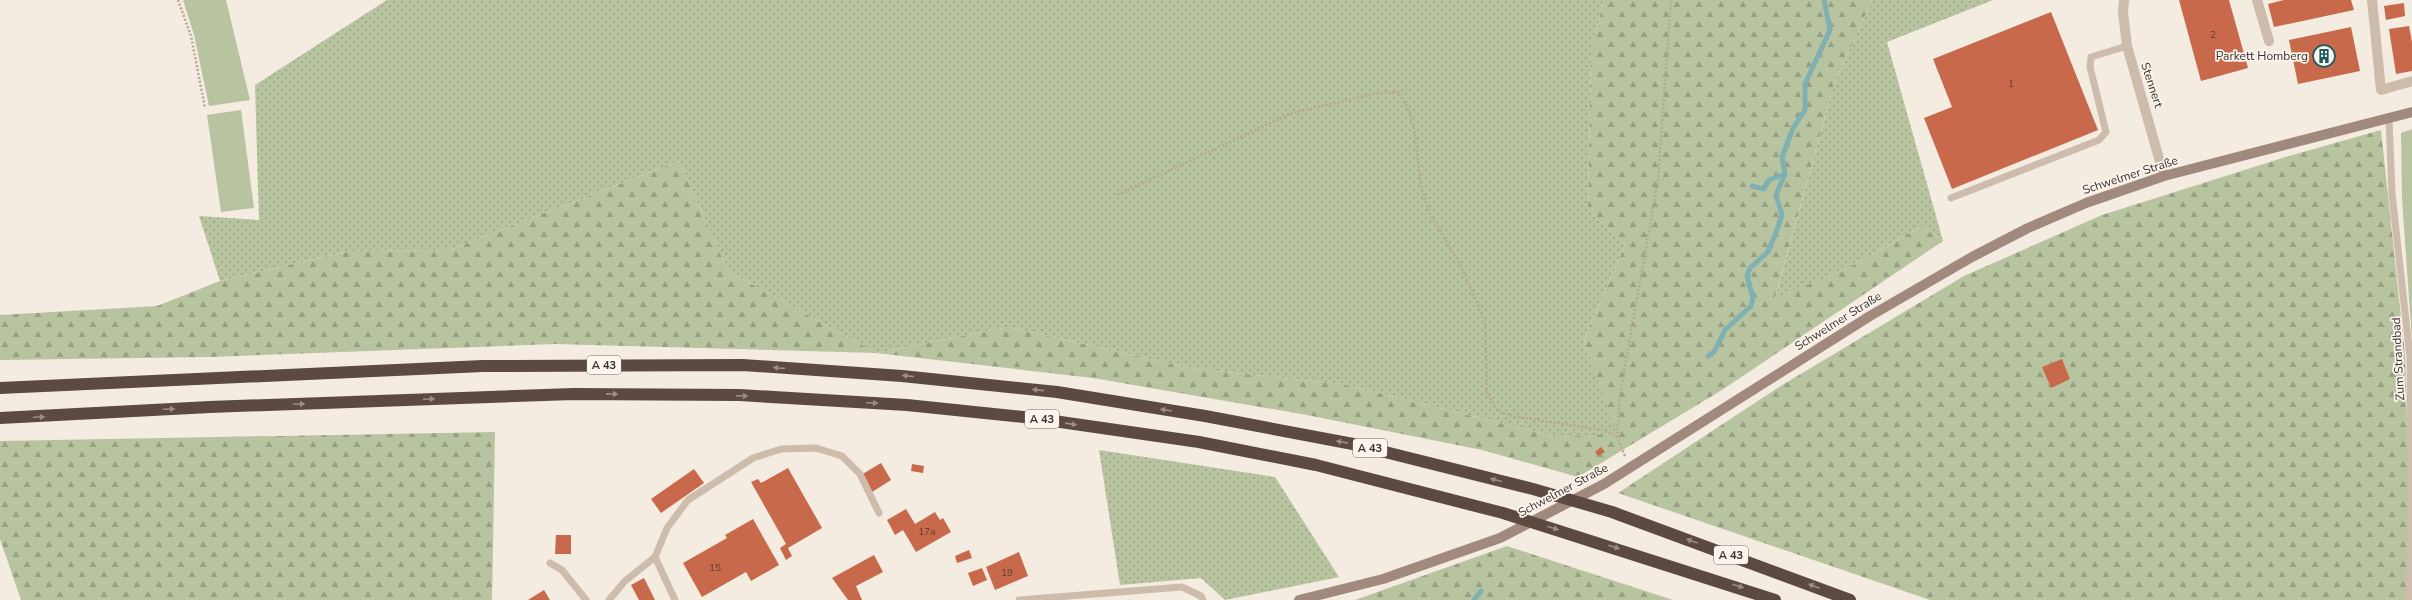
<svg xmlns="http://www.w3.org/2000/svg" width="2412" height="600" font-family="'Nunito Sans',sans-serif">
<defs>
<pattern id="grass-dots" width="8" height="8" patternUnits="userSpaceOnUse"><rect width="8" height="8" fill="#b8c4a0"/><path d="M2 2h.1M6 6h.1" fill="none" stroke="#97a083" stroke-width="1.8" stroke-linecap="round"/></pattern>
<pattern id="forest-firs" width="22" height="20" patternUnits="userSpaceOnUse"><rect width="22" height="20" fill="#b8c4a0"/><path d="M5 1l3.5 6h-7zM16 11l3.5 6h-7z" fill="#97a083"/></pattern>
</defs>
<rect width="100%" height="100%" fill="#f4ebe1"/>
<!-- grass -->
<g fill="url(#grass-dots)">
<polygon points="387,0 1604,0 1591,50 1588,210 1625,245 1584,340 1617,434 1575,439 1557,437 1342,384 1195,369 1008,327 876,353 728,271 679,161 449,250 349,251 220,281 199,216 259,220 255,85"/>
<polygon points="1872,0 1993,0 1887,42 1943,241 1922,226 1848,268 1775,299 1834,84"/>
<polygon points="1099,450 1275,477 1339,577 1225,600 1201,578 1120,585"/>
</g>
<!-- forest -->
<g fill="url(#forest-firs)">
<polygon points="1604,0 1872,0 1834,84 1775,298 1848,268 1922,226 1943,241 1722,390 1578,477 1482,450 1307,415 1093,378 876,353 555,344 210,357 0,360 0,315 157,306 220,281 349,251 449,250 679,161 728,271 876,353 1008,327 1195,369 1342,384 1557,437 1616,434 1584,340 1625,245 1588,210 1591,49"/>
<polygon points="2381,130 2405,354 2412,600 1930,600 1618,493 1779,387 1964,276 2102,215 2289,156"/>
<polygon points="495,432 492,600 21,600 0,539 0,441"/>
<polygon points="1507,546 1673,600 1355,600"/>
</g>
<!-- green -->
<g fill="#b8c4a0">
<polygon points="183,0 226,0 250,100 209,106 194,35"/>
<polygon points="241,110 254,208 221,212 207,115"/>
<polygon points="2412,129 2412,341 2402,199 2401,133"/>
</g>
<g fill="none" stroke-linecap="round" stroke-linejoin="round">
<!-- stream -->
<g stroke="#7fb0b2" stroke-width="5">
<polyline points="1752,186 1764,189 1769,180 1785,174"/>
<polyline points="1708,356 1714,352 1725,330 1751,306 1753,298 1747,276 1750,268 1768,252 1777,230 1782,215 1776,195 1785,174 1782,157 1793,128 1805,110 1805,84 1830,30 1824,0"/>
<polyline points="1474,600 1481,591"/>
</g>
</g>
<!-- building -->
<g fill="#c8694b">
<polygon points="2179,0 2229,0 2248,68 2201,81"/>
<polygon points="2284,0 2351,0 2354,10 2274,27 2268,4"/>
<polygon points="2404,3 2405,16 2386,20 2384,6"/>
<polygon points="2051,12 2098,130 1952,189 1924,118 1952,107 1933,59"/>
<polygon points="2409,26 2412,42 2412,71 2396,74 2389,29"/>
<polygon points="2351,27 2360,71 2298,84 2289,40"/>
<polygon points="2062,359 2070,379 2051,388 2042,367"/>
<polygon points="1601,447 1605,452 1598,456 1595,452"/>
<polygon points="881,463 891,480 872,492 861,475"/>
<polygon points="912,464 924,466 923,473 911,471"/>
<polygon points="788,468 822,528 788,548 792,556 786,560 780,548 786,544 751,482 758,479 761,483"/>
<polygon points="694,469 704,483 661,513 651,499"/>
<polygon points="906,509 915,524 935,512 940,520 943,518 951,532 916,552 903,530 895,535 887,520"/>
<polygon points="753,519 779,565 751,581 746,572 702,597 683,563 727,538 725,535"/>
<polygon points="556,535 571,535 571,554 555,554"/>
<polygon points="969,550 972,558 957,563 955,556"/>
<polygon points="1019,552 1028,576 995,590 986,567"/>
<polygon points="874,555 883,572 856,586 862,600 848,600 832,578"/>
<polygon points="982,568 987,580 973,586 968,573"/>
<polygon points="644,578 655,600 639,600 631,585"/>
<polygon points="544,590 550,600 528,600"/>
</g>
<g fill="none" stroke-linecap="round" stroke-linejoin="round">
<!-- path -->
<g stroke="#b9a596" stroke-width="2.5" stroke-dasharray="2 2" stroke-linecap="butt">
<polyline points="178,0 191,36 205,108"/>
<polyline points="1117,195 1292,113 1378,93 1398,92 1409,110 1415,133 1421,187 1430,214 1461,266 1485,322 1487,393 1497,410 1512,416 1603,430 1617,437"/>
<polyline points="1625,456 1617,437 1620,394 1658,180 1671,0"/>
</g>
<!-- service -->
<g stroke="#cdbbac" stroke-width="7">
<polyline points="2389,118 2392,194 2410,357 2411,488 2409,600"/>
<polyline points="1951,198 2099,140 2106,132 2090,67 2091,57 2127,46"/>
<polyline points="550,563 562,570 586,600"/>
<polyline points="609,600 625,581 655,557"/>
<polyline points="675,600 655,557 667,528 688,500 753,458 781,449 816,448 842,456 860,474 879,513"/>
<polyline points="1019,600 1182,587 1201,596 1203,600"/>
</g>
<!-- minor -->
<g stroke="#cdbbac" stroke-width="10">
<polyline points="2124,0 2123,12 2127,46 2164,176"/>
<polyline points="2257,0 2269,41"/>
<polyline points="2372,0 2381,90 2412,81"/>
</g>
<!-- secondary -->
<polyline stroke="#a18a7d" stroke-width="10" points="1299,600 1383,579 1500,538 1604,484 1870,316 1972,257 2028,228 2086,203 2164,176 2412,112"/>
<!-- motorway -->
<g stroke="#5c4a42" stroke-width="12">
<polyline points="0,388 483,366 743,365 902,376 1057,392 1205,416 1353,444 1533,489 1612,512 1850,600"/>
<polyline points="0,418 210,407 573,394 739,395 907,405 1033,418 1199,442 1316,465 1503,513 1775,600"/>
</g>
</g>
<!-- one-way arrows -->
<defs><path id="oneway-solid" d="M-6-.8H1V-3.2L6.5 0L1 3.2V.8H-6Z"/></defs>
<g fill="#9c8e87">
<use href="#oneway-solid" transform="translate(779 368) rotate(-176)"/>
<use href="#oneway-solid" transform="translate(908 376) rotate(-174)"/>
<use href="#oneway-solid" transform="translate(1038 390) rotate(-174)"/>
<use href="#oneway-solid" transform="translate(612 394) rotate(1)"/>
<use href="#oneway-solid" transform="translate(742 396) rotate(2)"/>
<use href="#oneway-solid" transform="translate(429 399) rotate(-2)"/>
<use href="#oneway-solid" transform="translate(872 403) rotate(3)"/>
<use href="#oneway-solid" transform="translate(299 404) rotate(-2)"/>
<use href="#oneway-solid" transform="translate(169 409) rotate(-3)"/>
<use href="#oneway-solid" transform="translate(1166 410) rotate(-171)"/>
<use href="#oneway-solid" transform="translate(39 417) rotate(-3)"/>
<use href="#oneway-solid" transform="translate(1071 424) rotate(8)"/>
<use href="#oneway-solid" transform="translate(1342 442) rotate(-169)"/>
<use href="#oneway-solid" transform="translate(1496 480) rotate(-166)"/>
<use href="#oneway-solid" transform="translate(1553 528) rotate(17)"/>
<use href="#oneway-solid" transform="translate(1692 541) rotate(-160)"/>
<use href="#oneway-solid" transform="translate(1614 547) rotate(17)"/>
<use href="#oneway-solid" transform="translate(1738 586) rotate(17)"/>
<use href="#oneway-solid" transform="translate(1814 586) rotate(-159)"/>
</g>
<!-- icons -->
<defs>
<g id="building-ring" transform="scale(1.15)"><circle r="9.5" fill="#fbf5ee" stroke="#1f5a5e" stroke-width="1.5"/><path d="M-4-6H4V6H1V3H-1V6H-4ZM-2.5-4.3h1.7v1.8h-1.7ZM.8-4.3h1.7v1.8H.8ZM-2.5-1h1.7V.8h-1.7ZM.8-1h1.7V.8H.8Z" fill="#1f5a5e"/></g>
</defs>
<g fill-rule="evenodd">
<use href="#building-ring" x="2324" y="56"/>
</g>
<g text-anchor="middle" stroke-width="3.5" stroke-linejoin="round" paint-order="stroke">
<!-- number labels -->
<g font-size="10" fill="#5e3e33">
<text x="2213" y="38">2</text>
<text x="2011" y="87">1</text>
<text x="927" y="535">17a</text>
<text x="715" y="571">15</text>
<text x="1007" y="576">19</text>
</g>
<!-- shield labels -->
<g fill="#fbf5ee" stroke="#756b66" stroke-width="1">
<rect x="587" y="356" width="34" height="18" rx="3"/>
<rect x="1025" y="410" width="34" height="18" rx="3"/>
<rect x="1353" y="439" width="34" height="18" rx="3"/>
<rect x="1714" y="546" width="34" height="18" rx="3"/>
</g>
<g font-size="11" font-weight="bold" fill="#3b302b">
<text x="604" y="369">A 43</text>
<text x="1042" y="423">A 43</text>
<text x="1370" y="452">A 43</text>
<text x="1731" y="559">A 43</text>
</g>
<!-- poi labels -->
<g font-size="12" fill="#3b302b" stroke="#fbf5ee" text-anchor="end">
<text x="2308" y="60">Parkett Homberg</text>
</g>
<!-- street labels -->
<g font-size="12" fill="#3b302b" stroke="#fbf5ee">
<text transform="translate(2152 85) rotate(72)" y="4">Stennert</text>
<text transform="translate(2130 175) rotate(-18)" y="4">Schwelmer Straße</text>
<text transform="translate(1838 321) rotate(-32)" y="4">Schwelmer Straße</text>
<text transform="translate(2398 359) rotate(-93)" y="4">Zum Strandbad</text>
<text transform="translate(1563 490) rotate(-28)" y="4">Schwelmer Straße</text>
</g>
</g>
</svg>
